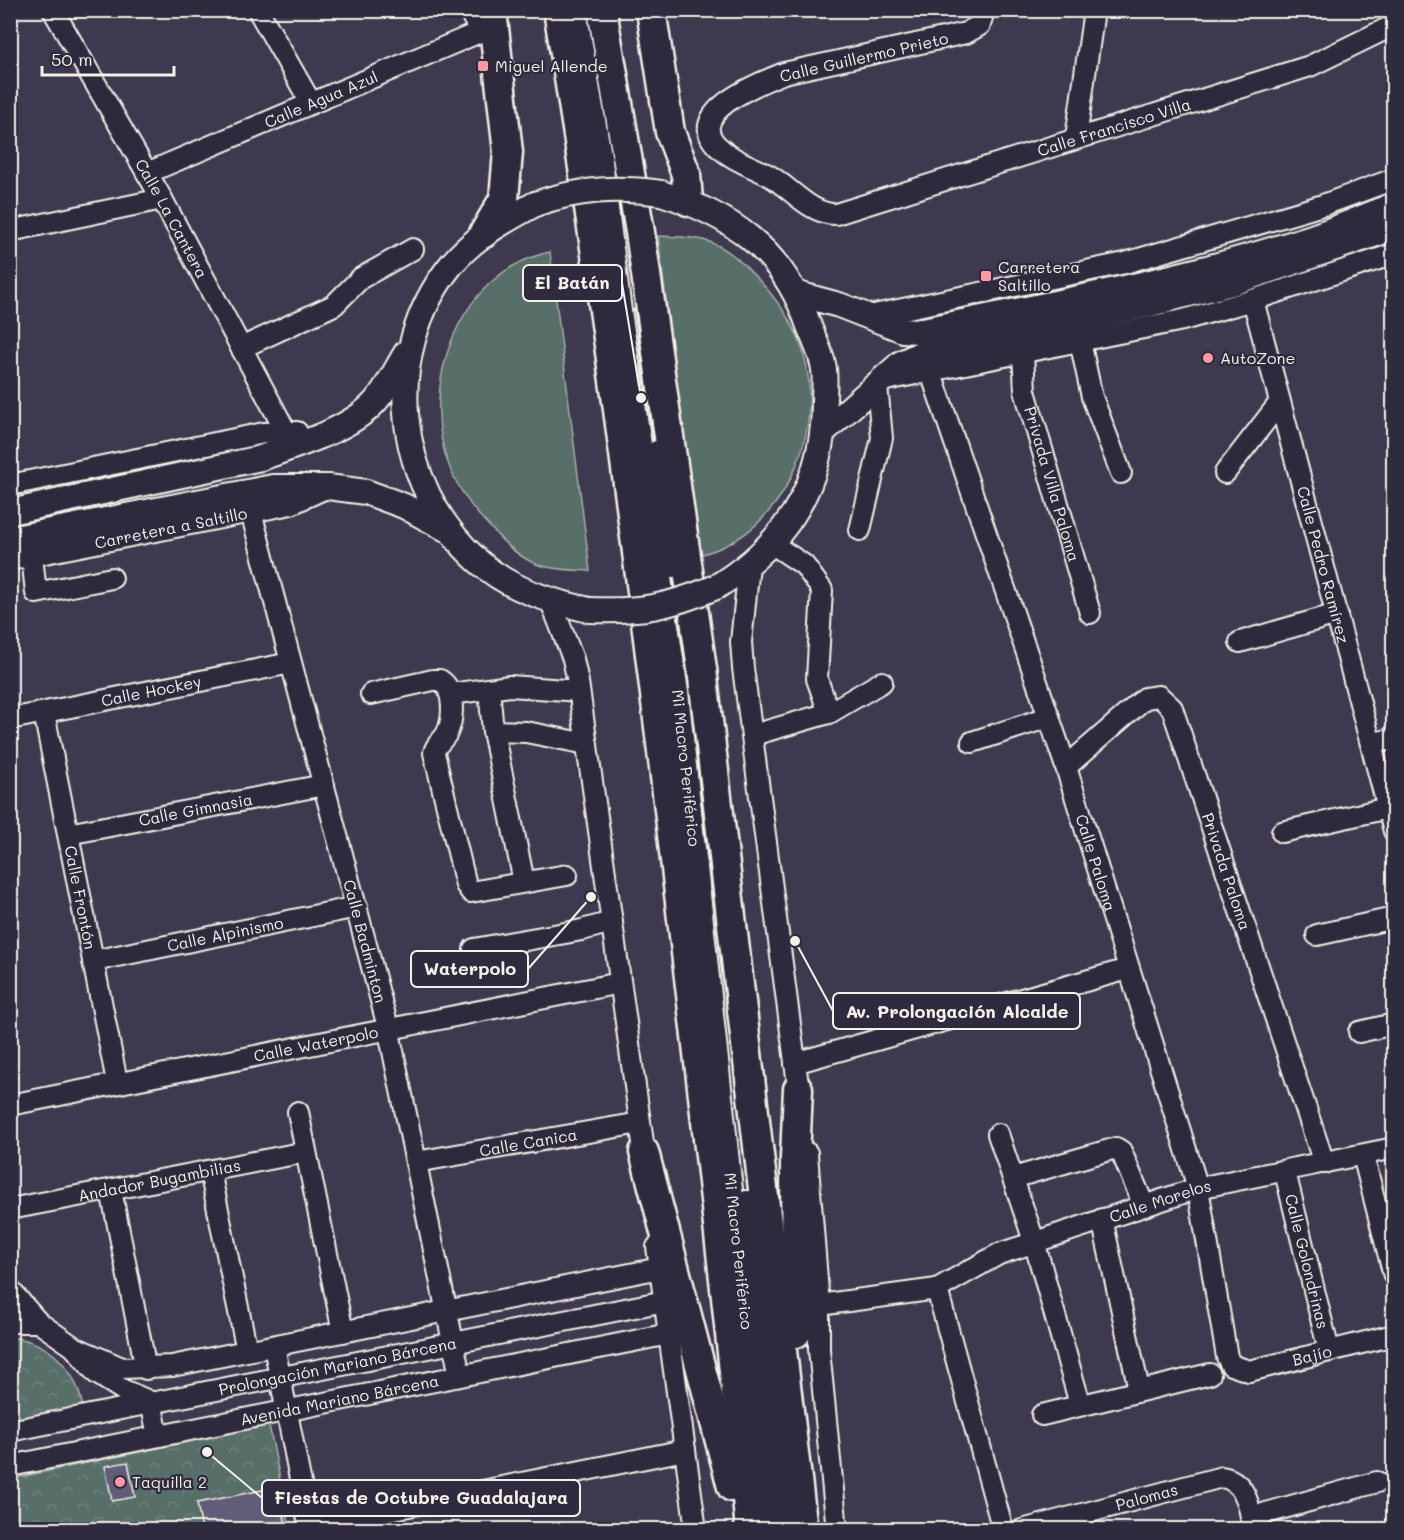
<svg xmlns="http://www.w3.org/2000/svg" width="1404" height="1540" font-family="Mali,sans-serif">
<defs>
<pattern id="park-crowns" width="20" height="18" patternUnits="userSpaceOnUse" patternTransform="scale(1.5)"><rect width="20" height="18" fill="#586e69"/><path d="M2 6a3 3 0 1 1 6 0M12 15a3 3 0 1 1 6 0" fill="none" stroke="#71837e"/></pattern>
</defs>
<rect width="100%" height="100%" fill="#3f394f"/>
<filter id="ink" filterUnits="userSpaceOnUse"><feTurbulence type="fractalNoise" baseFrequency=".0167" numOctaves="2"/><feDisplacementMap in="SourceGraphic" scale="12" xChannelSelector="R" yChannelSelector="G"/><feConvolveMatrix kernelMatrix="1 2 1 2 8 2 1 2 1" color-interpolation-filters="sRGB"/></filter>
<g filter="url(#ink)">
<!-- grass -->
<g fill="#586e69" stroke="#a6b0a8" stroke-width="1.5">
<path d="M658 236C676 237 695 236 712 243 731 250 744 265 758 279 773 295 788 315 797 335 833 418 789 535 698 555Z"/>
<path d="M550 252 590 571C573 570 552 570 536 564 517 556 503 542 490 527 475 512 460 491 451 471 416 388 458 271 550 252Z"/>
</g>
<!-- park -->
<g fill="url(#park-crowns)" stroke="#a6b0a8" stroke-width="1.5">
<path d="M11 1337C51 1342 76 1369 83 1408L11 1421Z"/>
<polygon points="269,1425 290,1529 11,1529 10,1479"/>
</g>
<!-- building -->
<g fill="#635b78" stroke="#f4f1e8" stroke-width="1.5">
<polygon points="634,309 658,475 647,484 622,322"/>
<polygon points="128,1462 135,1497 112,1501 105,1466"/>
<polygon points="278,1487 287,1530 202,1530 197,1503"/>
</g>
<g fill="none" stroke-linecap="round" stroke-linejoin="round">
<!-- minor casing -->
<g stroke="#f4f1e8" stroke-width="24">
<g id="minor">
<path id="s1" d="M53 10 162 199 285 430"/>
<polyline points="258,10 311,103"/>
<polyline points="469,10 480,31"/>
<path id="s2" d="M576 10 602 161 621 311 678 692 769 1530"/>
<path id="s3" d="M984 10 980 25 966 33 784 73C759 83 677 115 722 150 736 162 754 167 770 176 791 188 811 215 836 214L1310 66 1394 25"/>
<polyline points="1076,138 1094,10"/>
<path id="s4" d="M147 173 494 26"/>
<polyline points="10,231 162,199"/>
<path id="s5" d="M1253 300 1394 831"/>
<polyline points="869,316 1125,263 1323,205 1394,179"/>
<polyline points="1080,341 1092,397 1121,473"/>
<polyline points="241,348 334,305 361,278 413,249"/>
<path id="s6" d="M1023 353 1025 391 1090 613"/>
<path id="s7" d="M930 370 1066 767 1198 1188 1227 1357 1231 1365 1249 1371 1394 1335"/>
<polyline points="881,381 1183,320 1253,300 1394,254"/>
<polyline points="657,451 672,567"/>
<polyline points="1225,473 1280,402"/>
<polyline points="10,485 264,433 297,432"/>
<path id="s8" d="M251 512 388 1027 460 1376"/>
<polyline points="860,530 882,438 877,385"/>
<polyline points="771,543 804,565 822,590 817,679 829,713 882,682"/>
<polyline points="32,556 36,593 112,578"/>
<path id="s9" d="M10 560 291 504 326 488"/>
<polyline points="749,565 741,642 743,668 800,1100"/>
<polyline points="551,602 573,659 578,682 646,1164"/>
<polyline points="1240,642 1337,614"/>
<polyline points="489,689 493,731 524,882"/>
<path d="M371 694 433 680H440C455 689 454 718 447 733 443 741 435 744 434 753L466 885 471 892 567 875"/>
<polyline points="451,694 510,686 579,691"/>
<path id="s10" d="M44 713 117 1082"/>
<path id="s11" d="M10 719 291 663"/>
<polyline points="493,731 526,732 587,744"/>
<polyline points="753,735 829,713"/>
<polyline points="972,742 1049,717"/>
<polyline points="1372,744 1394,738"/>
<path id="s12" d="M1066 767 1145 698 1159 696 1172 708 1324 1163"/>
<polyline points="1282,832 1388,808"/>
<path id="s13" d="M68 834 324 785"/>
<polyline points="1317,935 1394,918"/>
<polyline points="474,949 582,930 612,922"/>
<path id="s14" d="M93 961 357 907"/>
<polyline points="1359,1032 1394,1024"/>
<polyline points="795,1063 1128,969"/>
<path id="s15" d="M10 1105 620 983"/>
<polyline points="298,1112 343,1332"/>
<polyline points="998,1134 1034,1241 1080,1404"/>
<polyline points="807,1153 819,1305 819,1350 837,1530"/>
<polyline points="1363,1155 1394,1276"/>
<path id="s16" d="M416 1162 640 1123"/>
<polyline points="210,1171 247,1351"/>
<path id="s17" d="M1285 1172 1329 1351"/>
<polyline points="1013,1178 1116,1148 1121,1151 1144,1206"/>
<polyline points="111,1190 146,1369"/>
<polyline points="747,1201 785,1530"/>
<path id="s18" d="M10 1209 306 1152"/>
<polyline points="1102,1219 1139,1390"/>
<polyline points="657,1247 696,1530"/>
<polyline points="937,1289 1003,1530"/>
<polyline points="10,1290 38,1322"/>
<path id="s19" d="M819 1305 937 1289 999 1254 1198 1188 1394 1148"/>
<polyline points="10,1322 38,1322 74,1347 96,1373 123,1390 151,1402 158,1436"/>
<polyline points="274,1346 310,1530"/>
<polyline points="74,1347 122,1368 172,1366 660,1268"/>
<polyline points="1042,1415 1210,1374"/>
<path id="s20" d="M10 1431 665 1301"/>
<path id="s21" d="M10 1466 669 1334"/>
<polyline points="1252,1517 1377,1482"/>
<polyline points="310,1526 685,1450"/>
<path id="s22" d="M1022 1530 1222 1477C1246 1481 1251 1508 1252 1530"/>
</g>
</g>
<!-- major casing -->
<g stroke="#f4f1e8" stroke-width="28">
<g id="major">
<path d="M661 193C693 203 723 216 749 237 779 261 797 291 809 326 814 339 820 351 823 364 826 375 824 389 824 401 825 483 786 544 716 587"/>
<path d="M535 204C504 221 474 237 451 265 380 354 394 485 478 561 509 589 549 601 589 610"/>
<path d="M798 294 839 305 903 330 918 331C1049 304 1182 280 1309 238 1337 229 1365 216 1394 205"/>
<polyline points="824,431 901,363 922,353 1151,304 1232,283 1394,228"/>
<path d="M10 512 261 458C295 446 348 430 373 404 386 391 396 369 406 353"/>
<polyline points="10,539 273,487 328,487 366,492 404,506 448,530"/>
</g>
</g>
<!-- highway casing -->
<g stroke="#f4f1e8" stroke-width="33">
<g id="highway">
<path d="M558 10C607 307 645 604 680 902 705 1111 730 1320 750 1530"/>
<polyline points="602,10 640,232 702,669 803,1530"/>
<polyline points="651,10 670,132 686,174 688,201"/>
<polyline points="484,233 504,199 508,152 492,10"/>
<polyline points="644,1152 732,1487"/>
<polyline points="796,1333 795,1158 798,1089"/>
</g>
</g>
<!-- minor -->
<use href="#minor" stroke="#2f2a3d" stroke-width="20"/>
<!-- major -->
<use href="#major" stroke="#2f2a3d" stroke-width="24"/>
<!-- highway -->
<use href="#highway" stroke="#2f2a3d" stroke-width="28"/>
<!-- major-bridge casing -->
<g stroke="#f4f1e8" stroke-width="28" stroke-linecap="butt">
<g id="major-bridge">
<path d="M535 204C578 189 616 187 661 193"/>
<path d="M589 610C641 612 668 607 716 587"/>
</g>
</g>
<!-- major-bridge -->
<use href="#major-bridge" stroke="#2f2a3d" stroke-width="24"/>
</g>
</g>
<!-- markers -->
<g fill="#ff9aa2" stroke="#2f2a3d" stroke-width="2">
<rect x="477" y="60" width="12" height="12" rx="3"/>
<rect x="980" y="270" width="12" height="12" rx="3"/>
<circle cx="1208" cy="358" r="6"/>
<circle cx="120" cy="1482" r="6"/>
</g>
<g text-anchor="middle" stroke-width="4.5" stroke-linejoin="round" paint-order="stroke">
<!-- street labels -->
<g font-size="16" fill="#f4f1e8" stroke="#2f2a3d">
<text transform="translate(864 57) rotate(-13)" y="6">Calle Guillermo Prieto</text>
<text dy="6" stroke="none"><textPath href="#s4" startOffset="189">Calle Agua Azul</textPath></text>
<text dy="6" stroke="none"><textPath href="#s3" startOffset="765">Calle Francisco Villa</textPath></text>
<text dy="6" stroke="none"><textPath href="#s1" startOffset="240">Calle La Cantera</textPath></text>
<text dy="6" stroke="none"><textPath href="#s6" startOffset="135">Privada Villa Paloma</textPath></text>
<text dy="6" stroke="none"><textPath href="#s9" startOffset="164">Carretera a Saltillo</textPath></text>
<text dy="6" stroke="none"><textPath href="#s5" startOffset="274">Calle Pedro Ramírez</textPath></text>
<text dy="6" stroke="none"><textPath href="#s11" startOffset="144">Calle Hockey</textPath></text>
<text dy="6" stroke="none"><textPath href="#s2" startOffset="766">Mi Macro Periférico</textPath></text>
<text dy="6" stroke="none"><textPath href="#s13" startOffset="130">Calle Gimnasia</textPath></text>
<text dy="6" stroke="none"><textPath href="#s7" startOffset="520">Calle Paloma</textPath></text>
<text dy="6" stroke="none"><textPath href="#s12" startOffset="309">Privada Paloma</textPath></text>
<text dy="6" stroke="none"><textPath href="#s10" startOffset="188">Calle Frontón</textPath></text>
<text dy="6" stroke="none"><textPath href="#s14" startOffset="135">Calle Alpinismo</textPath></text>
<text dy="6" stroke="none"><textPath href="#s8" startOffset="444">Calle Badminton</textPath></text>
<text dy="6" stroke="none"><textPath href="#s15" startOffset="312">Calle Waterpolo</textPath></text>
<text dy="6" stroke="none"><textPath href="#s16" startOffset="114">Calle Canica</textPath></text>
<text dy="6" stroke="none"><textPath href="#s18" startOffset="152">Andador Bugambilias</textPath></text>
<text dy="6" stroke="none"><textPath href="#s19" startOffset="360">Calle Morelos</textPath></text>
<text dy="6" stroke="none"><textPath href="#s2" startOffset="1252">Mi Macro Periférico</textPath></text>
<text dy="6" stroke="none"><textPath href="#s17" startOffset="92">Calle Golondrinas</textPath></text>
<text dy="6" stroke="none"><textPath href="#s7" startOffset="1125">Bajío</textPath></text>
<text dy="6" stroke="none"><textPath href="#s20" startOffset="334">Prolongación Mariano Bárcena</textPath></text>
<text dy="6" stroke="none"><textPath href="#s21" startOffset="336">Avenida Mariano Bárcena</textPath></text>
<text dy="6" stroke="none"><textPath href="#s22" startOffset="129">Palomas</textPath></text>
</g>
<!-- poi labels -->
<g font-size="16" fill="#f4f1e8" stroke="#2f2a3d" text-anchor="start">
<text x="495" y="72">Miguel Allende</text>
<text x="998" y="273">Carretera<tspan x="998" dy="18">Saltillo</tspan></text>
<text x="1220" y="364">AutoZone</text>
<text x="132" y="1488">Taquilla 2</text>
</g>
</g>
<!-- callouts -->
<path fill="none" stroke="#f4f1e8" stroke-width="2" d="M641 398L622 283M591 897L528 969M795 941L833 1011M207 1452L262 1498"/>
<g fill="#f4f1e8" stroke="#2f2a3d" stroke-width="2">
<circle cx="641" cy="398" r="6"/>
<circle cx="591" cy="897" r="6"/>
<circle cx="795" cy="941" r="6"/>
<circle cx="207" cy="1452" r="6"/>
</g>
<g fill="#2f2a3d" stroke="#f4f1e8" stroke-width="2">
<rect x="523" y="265" width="99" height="36" rx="6"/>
<rect x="411" y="951" width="117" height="36" rx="6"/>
<rect x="833" y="993" width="247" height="36" rx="6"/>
<rect x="262" y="1480" width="318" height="36" rx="6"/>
</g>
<g font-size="18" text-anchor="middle" font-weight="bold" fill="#f4f1e8">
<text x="572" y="289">El Batán</text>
<text x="470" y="975">Waterpolo</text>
<text x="957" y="1018">Av. Prolongación Alcalde</text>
<text x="421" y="1504">Fiestas de Octubre Guadalajara</text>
</g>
<!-- margin -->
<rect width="1404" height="1540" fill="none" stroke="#2f2a3d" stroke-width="36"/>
<rect x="18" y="18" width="1368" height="1504" fill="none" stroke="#f4f1e8" stroke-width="2" filter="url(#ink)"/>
<!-- scale -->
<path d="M42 66v9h132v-9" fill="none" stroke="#f4f1e8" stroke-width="3"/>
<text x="51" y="66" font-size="18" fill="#f4f1e8" stroke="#2f2a3d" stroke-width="4.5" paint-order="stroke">50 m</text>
</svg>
